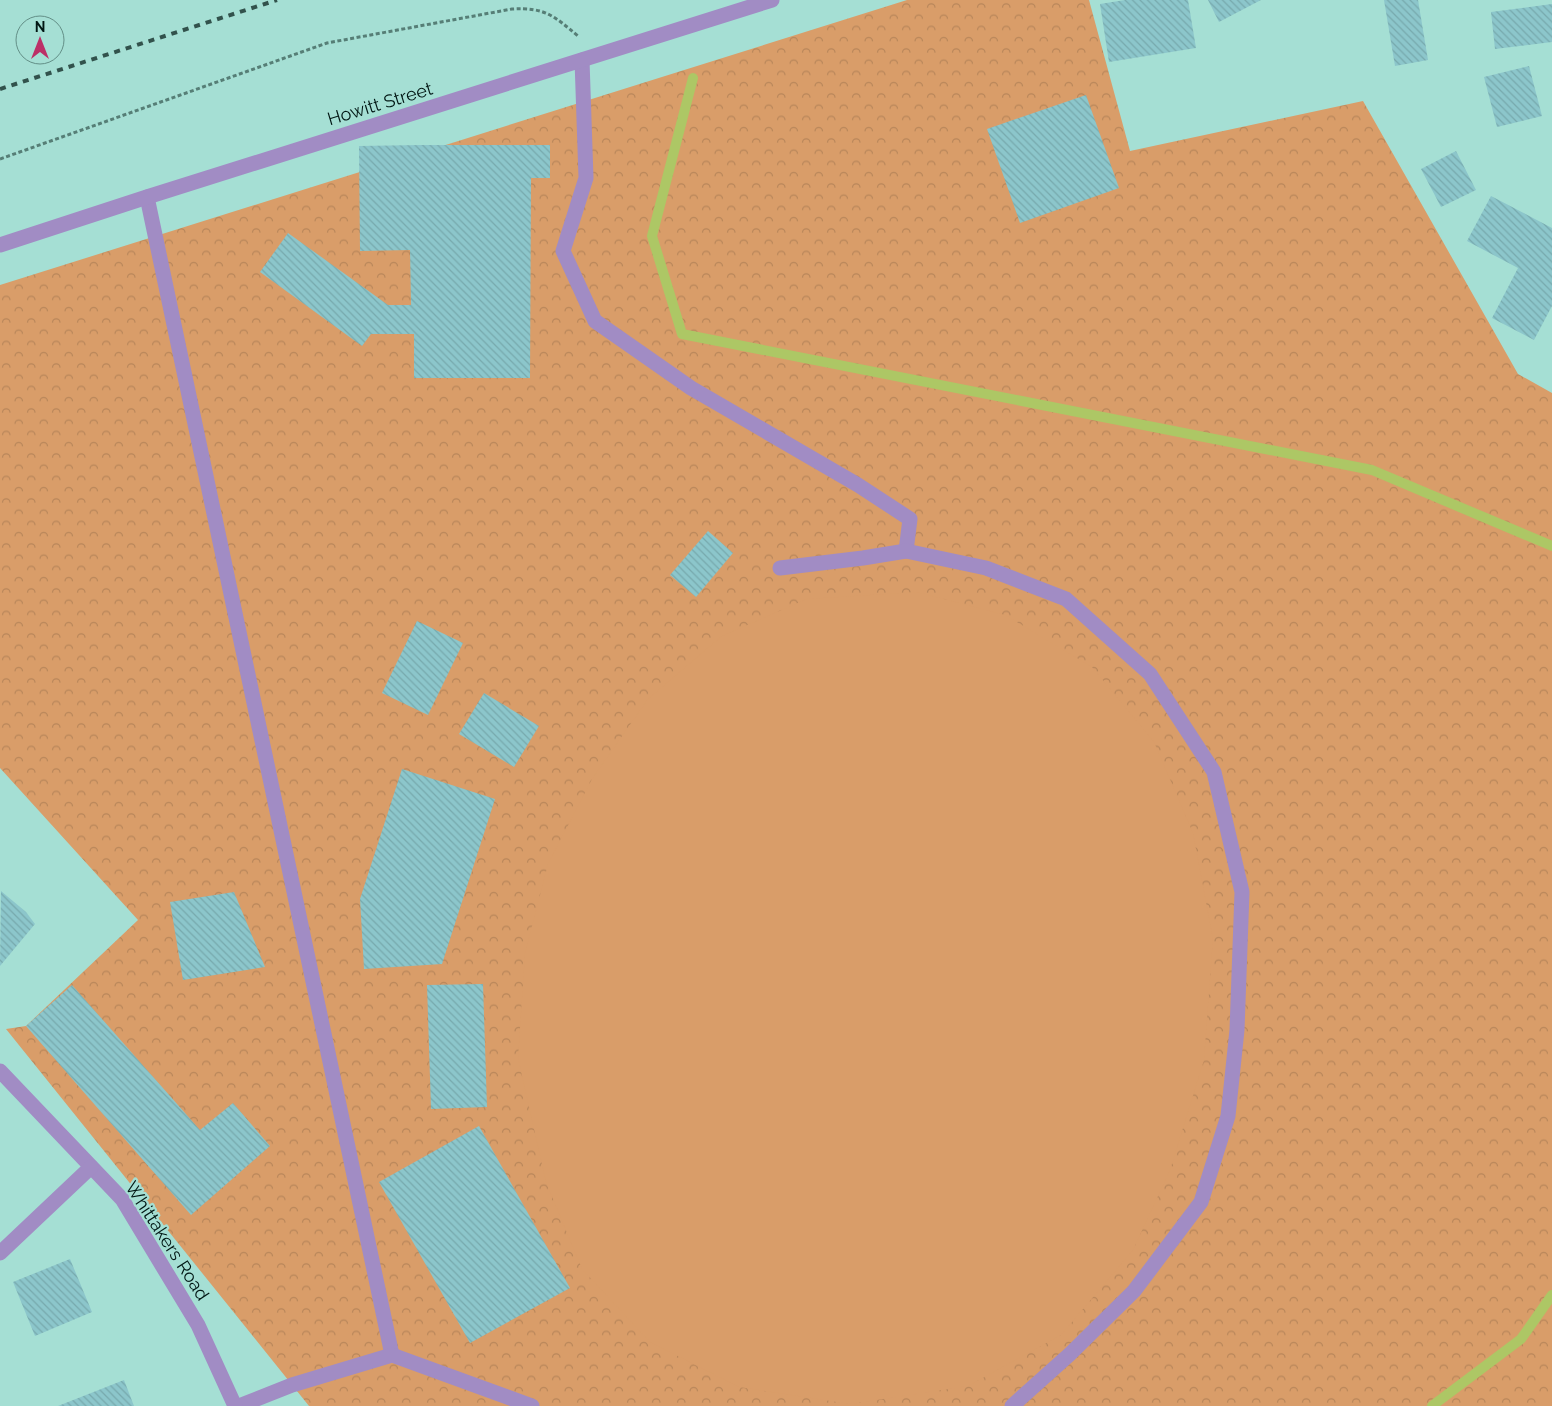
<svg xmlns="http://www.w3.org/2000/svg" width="1552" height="1406" font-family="Raleway,sans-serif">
<defs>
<pattern id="forest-crowns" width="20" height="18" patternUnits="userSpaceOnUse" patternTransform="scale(1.25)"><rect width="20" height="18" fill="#d99d69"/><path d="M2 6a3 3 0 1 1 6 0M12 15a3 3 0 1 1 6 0" fill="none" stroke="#b8865a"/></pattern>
<pattern id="building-back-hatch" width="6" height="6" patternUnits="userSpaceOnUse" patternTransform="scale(1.25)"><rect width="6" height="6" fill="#8cc6cb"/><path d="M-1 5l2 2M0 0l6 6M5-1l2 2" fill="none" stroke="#77a9ad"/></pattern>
</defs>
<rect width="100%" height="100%" fill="#a5dfd4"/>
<!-- forest -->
<polygon fill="url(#forest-crowns)" points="907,0 1089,0 1130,151 1363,101 1518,374 1552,393 1552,1406 309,1406 6,1029 26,1026 138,920 0,768 0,285"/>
<!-- garden -->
<polygon fill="#d99d69" points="917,592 1005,615 1092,667 1154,742 1193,833 1213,939 1204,1060 1170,1170 1133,1250 1061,1335 968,1386 850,1404 739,1387 650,1342 582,1269 546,1182 518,1058 525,953 548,864 592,779 648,699 722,636 807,599"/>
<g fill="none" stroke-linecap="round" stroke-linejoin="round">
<!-- stream -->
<g stroke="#adc765" stroke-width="10">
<polyline points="693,78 652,236 682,334 1372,470 1552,546"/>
<polyline points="1432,1406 1521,1339 1552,1295"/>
</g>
</g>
<!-- building -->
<g fill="url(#building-back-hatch)">
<polygon points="1125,0 1188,0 1196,48 1109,62 1100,4"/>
<polygon points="1208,0 1261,0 1219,22"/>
<polygon points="1384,0 1418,0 1428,60 1395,66"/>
<polygon points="1552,4 1552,42 1495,49 1491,12"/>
<polygon points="1529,66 1542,116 1497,127 1484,77"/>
<polygon points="1086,95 1119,188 1020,223 987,129"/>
<polygon points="420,145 550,145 550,178 531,178 530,378 414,378 414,334 371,334 362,346 260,272 288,233 388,305 411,305 410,250 360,251 359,146"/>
<polygon points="1456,151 1476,190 1441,207 1421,169"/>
<polygon points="1491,196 1552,228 1552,306 1534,340 1492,318 1518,268 1467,241"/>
<polygon points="708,531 733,553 696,597 670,575"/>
<polygon points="417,621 463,643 428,715 382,693"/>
<polygon points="484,693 539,726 514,767 459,734"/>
<polygon points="402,769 495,799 442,964 364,969 360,899"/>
<polygon points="1,891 26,912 35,924 0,966"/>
<polygon points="234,892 265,967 183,980 170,902"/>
<polygon points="483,984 487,1107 431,1109 427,985"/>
<polygon points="72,985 200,1130 233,1103 270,1146 191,1215 26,1026"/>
<polygon points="479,1126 570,1288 470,1343 379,1182"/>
<polygon points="70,1259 92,1312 35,1336 13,1282"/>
<polygon points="124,1380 134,1406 58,1406"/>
</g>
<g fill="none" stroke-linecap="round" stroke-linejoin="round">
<!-- path -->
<path stroke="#567e76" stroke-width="3" stroke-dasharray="4 2.5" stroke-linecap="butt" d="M0 159 327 43 512 9C545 7 554 16 578 36"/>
<!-- lane -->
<g stroke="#a18cc4" stroke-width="15">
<polyline points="582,60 586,178 563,251 595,321 691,388 858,485 910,519 906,551"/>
<polyline points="147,197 392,1355"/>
<polyline points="780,568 863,558 906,551 986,568 1066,599 1150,674 1214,772 1242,892 1237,1030 1228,1116 1201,1202 1134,1291 1070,1354 1012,1406"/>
<polyline points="239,1406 292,1385 392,1355 532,1406"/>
</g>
<!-- street -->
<g stroke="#a18cc4" stroke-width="15">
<polyline points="0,245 147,197 772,0"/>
<polyline points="0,1071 122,1199 198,1325 235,1406"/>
<polyline points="0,1253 91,1167"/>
</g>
<!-- rail -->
<polyline stroke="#32524c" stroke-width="4" stroke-dasharray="6 6" stroke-linecap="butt" points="0,89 277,0"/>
</g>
<g text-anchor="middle" stroke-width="4.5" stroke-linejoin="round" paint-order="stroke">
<!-- street labels -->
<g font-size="18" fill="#011613" stroke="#a5dfd4">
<text transform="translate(380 104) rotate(-17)" y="6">Howitt Street</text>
<text transform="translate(167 1241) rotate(57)" y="6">Whittakers Road</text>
</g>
</g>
<!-- north arrow -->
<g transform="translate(40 40)"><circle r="24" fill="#a5dfd4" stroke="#638f87"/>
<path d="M0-4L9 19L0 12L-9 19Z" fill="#bc3067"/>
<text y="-8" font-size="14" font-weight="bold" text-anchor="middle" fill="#011613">N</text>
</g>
</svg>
